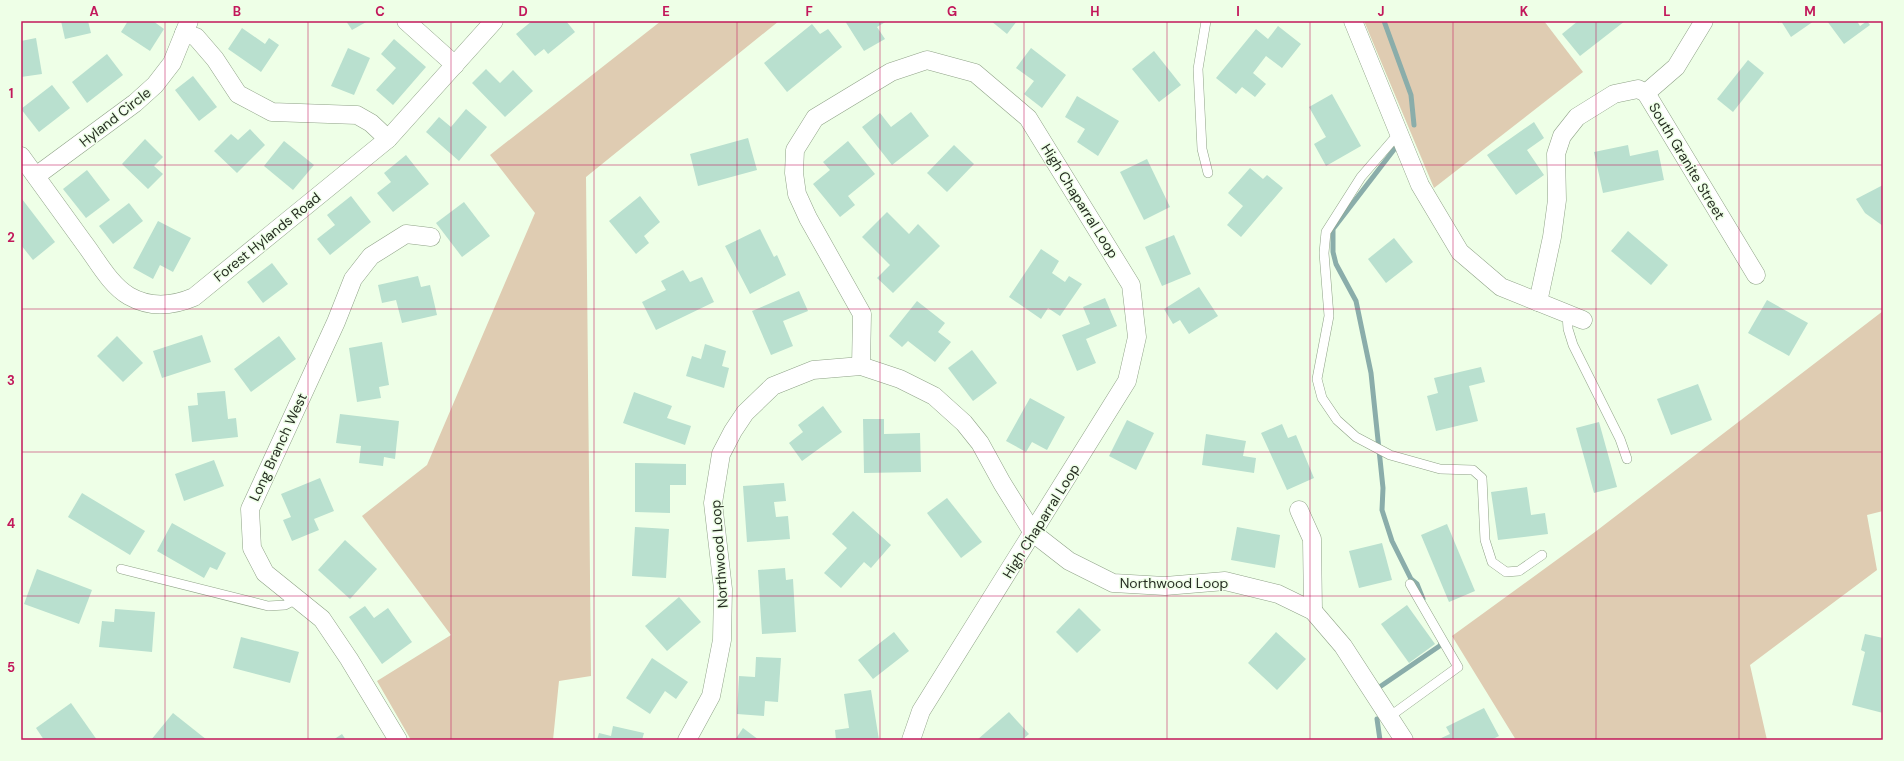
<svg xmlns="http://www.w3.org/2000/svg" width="1904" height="761" font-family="'DM Sans',sans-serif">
<rect width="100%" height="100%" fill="#eeffe7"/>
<!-- green -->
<g fill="#dfccb2">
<polygon points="661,21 779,21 586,177 591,676 559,681 553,740 411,740 377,681 451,635 362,516 427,465 535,213 490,155"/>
<polygon points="1364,21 1544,21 1583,72 1434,188"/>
<polygon points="1883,311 1883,511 1867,515 1877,570 1750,665 1767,740 1516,740 1452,636 1595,532"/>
</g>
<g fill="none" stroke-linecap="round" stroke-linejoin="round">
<!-- stream -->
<g stroke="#8aadaa" stroke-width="5">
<polyline points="1384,21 1411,95 1414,125"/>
<polyline points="1396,147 1333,229 1333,252 1336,264 1356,301 1371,373 1383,488 1382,510 1392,541 1411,579 1417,584 1423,599"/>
<polyline points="1381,686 1441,645 1440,639"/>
<polyline points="1377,719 1380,740"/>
</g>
</g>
<!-- building -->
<g fill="#b9e0cf">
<polygon points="61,21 88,21 91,33 65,39"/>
<polygon points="128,21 153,21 164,29 150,51 121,32"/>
<polygon points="346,21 368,21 352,30"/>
<polygon points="532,21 566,21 575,32 548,54 544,49 535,56 516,34"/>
<polygon points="845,21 887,21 877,27 885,39 864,51"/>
<polygon points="991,21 1017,21 1007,34"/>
<polygon points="1578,21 1625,21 1580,56 1562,34"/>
<polygon points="1777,21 1814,21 1791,37 1781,21 1778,23"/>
<polygon points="1827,21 1857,21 1860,26 1867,21 1870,25 1844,44"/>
<polygon points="812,24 820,34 828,29 842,47 787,92 764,63"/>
<polygon points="1278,26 1301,44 1282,68 1266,56 1253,73 1266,84 1255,97 1242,87 1236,94 1216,78 1256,29 1268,39"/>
<polygon points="242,28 265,44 269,38 279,45 261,72 228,49"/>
<polygon points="36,38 42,74 21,77 21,41"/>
<polygon points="394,39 426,67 393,105 376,90 396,68 381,54"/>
<polygon points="348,48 370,58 354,95 331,86"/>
<polygon points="1031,48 1066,75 1042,108 1024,94 1034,81 1016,68"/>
<polygon points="1154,51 1181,85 1159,102 1132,69"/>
<polygon points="107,54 123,75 87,103 72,82"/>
<polygon points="1748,60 1764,73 1733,112 1717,99"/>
<polygon points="486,69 500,83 513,70 533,91 505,117 472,83"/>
<polygon points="193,76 217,107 199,121 175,90"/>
<polygon points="52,85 70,108 39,132 21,109"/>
<polygon points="1332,94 1361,146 1326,166 1314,144 1326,137 1309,107"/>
<polygon points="1077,96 1119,121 1098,156 1077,142 1085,129 1065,117"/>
<polygon points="466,109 487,127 459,161 426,132 439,117 451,127"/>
<polygon points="911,112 929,136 892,165 862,127 880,113 891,127"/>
<polygon points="1534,122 1544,138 1527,150 1544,175 1516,195 1487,155"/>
<polygon points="250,129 265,145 237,173 214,151 231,134 238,140"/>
<polygon points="748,138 757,170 698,186 690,154"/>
<polygon points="145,139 163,157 154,166 163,174 148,189 122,164"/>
<polygon points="284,141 314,165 293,190 264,166"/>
<polygon points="848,141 875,174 848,196 855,205 840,217 813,184 830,170 823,162"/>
<polygon points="954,145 974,164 947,192 927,173"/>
<polygon points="1628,145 1630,156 1658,150 1664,180 1603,193 1594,152"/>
<polygon points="406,155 429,184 393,212 377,193 391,182 384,173"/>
<polygon points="1147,159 1170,207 1144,220 1120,172"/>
<polygon points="1250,168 1263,179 1267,175 1283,188 1241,237 1227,225 1243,206 1228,193"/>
<polygon points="87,170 110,200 86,218 63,189"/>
<polygon points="1883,185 1883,226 1865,213 1856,199"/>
<polygon points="351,196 371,222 330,255 317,239 335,225 327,215"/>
<polygon points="640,196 660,222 644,236 649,243 636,254 609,221"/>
<polygon points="22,199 55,242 33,260 21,245"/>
<polygon points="464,202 490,236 462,257 436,223"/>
<polygon points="129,203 143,221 113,244 99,226"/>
<polygon points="887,212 909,234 918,224 940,246 893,293 877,278 890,265 862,237"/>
<polygon points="158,221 191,238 173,272 160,265 153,279 133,268"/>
<polygon points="760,229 774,257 777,255 786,275 750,294 725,246"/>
<polygon points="1628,231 1668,265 1651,285 1611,251"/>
<polygon points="1174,235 1191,274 1162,286 1145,247"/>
<polygon points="1394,238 1413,262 1386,283 1368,259"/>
<polygon points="1041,249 1059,261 1052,273 1065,282 1069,276 1082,284 1060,316 1048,308 1041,319 1009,297"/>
<polygon points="272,263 288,284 263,303 247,282"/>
<polygon points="683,270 690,282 702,277 714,302 656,330 642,302 666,290 661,281"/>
<polygon points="418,276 421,287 430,285 437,315 402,323 396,300 382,303 378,285"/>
<polygon points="1199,287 1218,316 1189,334 1180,320 1173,324 1164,309"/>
<polygon points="799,291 808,311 783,321 793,346 771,355 752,311"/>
<polygon points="1105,298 1117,326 1086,339 1096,363 1077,371 1062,335 1090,324 1083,307"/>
<polygon points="1767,300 1808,323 1789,356 1748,333"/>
<polygon points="917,301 945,323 938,332 951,342 935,362 908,341 902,347 889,336"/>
<polygon points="202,335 211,362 162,378 153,351"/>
<polygon points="117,336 143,363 123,382 97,356"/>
<polygon points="279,336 296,359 251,392 234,369"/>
<polygon points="382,342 389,385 379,387 381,398 357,402 349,348"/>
<polygon points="705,344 726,351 722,366 729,368 724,388 686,376 692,356 701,359"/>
<polygon points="972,350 997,383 973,401 948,368"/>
<polygon points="1481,367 1485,382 1469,386 1478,421 1436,431 1427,396 1438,393 1434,378"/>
<polygon points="1698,384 1712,420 1671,435 1657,399"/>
<polygon points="225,391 228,419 236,418 238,437 192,442 188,406 198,405 197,393"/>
<polygon points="634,392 672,406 667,418 691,426 685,445 623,423"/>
<polygon points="1030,398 1065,417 1047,450 1032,442 1026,452 1006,441"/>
<polygon points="823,406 842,432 802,461 789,443 803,432 798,425"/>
<polygon points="340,414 399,421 395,459 384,457 383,466 359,463 361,446 336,443"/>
<polygon points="863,419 884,419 884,434 920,433 921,472 864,473"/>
<polygon points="1127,420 1154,433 1136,470 1109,456"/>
<polygon points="1599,422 1617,487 1594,493 1576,428"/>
<polygon points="1282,424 1288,438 1296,435 1314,478 1287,490 1261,433"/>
<polygon points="1206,434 1246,441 1243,456 1256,458 1254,473 1202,465"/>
<polygon points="214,460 224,486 184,501 175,474"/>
<polygon points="635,463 686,464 686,485 670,485 670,513 635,512"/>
<polygon points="320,478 334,511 314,519 319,530 292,541 283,520 291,517 281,494"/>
<polygon points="784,483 786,501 774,502 776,517 788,516 790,539 747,542 743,486"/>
<polygon points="1527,487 1531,515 1545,513 1548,534 1498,540 1491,492"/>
<polygon points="82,493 145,531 130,555 68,517"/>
<polygon points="947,498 982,542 961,558 927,513"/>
<polygon points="853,511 891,545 871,568 864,562 841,588 824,573 847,548 832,534"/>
<polygon points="172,523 226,553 217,570 210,567 204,578 157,551"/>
<polygon points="1447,524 1475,591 1449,602 1421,535"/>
<polygon points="635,527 669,529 666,578 632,576"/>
<polygon points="1237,527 1280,535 1275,568 1231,560"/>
<polygon points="345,540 377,569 350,599 318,570"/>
<polygon points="1382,543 1392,580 1359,588 1349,551"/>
<polygon points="785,568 786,580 793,579 796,632 762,634 758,570"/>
<polygon points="37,569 92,590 79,624 24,604"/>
<polygon points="679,597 701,622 667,651 645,626"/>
<polygon points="1407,605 1435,644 1409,663 1381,624"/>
<polygon points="365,606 374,618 388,608 412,642 382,664 349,617"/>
<polygon points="1079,608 1101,630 1077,653 1056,632"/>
<polygon points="115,609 155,612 152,652 99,647 102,621 114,622"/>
<polygon points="894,632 909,651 873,679 858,660"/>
<polygon points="1276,632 1306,659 1277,690 1248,663"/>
<polygon points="1865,634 1883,638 1883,713 1852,705 1865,652 1861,650"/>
<polygon points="241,637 299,652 290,683 233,668"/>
<polygon points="756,657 781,658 778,702 765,701 764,716 737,714 739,676 755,677"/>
<polygon points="652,658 688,682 676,699 665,691 650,714 626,698"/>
<polygon points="871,690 879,740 836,740 835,730 849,728 844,694"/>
<polygon points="71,703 97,740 44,740 36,728"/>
<polygon points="1484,708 1499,736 1491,740 1437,740 1450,734 1446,727"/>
<polygon points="1009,712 1029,734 1022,740 977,740"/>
<polygon points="173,713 207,740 151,740"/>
<polygon points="613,726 644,733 642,740 597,740 599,733 611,736"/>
<polygon points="743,728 759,740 735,740"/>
<polygon points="342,734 346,740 333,740"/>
</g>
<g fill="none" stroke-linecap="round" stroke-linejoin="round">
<!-- lane casing -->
<g stroke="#8fa287" stroke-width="10">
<g id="lane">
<polyline points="1206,21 1198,69 1202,149 1208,173"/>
<polyline points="1399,133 1361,177 1326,232 1324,253 1329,316 1317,379 1322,398 1337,420 1356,437 1390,455 1440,469 1473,470 1482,478 1485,540 1492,562 1506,572 1519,571 1542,555"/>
<polyline points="1567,314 1568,329 1573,345 1620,439 1627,459"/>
<polyline points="121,569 268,606 285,605 297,599"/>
<polyline points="1389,717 1458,667 1410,584"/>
</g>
</g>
<!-- street casing -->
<g stroke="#8fa287" stroke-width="19">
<g id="street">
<polyline points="406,21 455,65"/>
<polyline points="1353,21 1420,185 1460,252 1501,287 1583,320"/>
<polyline points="184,33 196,37 215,59 238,94 272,112 357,115 371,123 388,139"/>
<polyline points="1646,93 1676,67 1704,21"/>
<path d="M21 156C42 185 63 214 84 243 97 260 110 285 129 296 150 308 173 306 194 297L388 139 494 21"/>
<polyline points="36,176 135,103 155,85 172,63 189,21"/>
<polyline points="1538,302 1552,237 1557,200 1556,154 1562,136 1577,117 1614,94 1638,89 1646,93 1756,275"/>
<polyline points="861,366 862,314 808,218 797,194 794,173 795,150 815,118 891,72 927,60 975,73 1028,118 1131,285 1137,337 1127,381 921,711 911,740"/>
<polyline points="1299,510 1312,539 1313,611"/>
<polyline points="398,740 349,659 322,619 265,573 252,548 250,509 336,322 353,279 371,256 406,234 431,237"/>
<polyline points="687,740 711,696 722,640 723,589 713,503 721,454 733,431 745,413 773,386 813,370 861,366 900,379 934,396 964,423 980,443 1002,483 1033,533 1069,561 1113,583 1165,586 1225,581 1278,594 1313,611 1343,646 1404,740"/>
</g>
</g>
<!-- lane -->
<use href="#lane" stroke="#fff" stroke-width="9"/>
<!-- street -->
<use href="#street" stroke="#fff" stroke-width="18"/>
</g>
<!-- grid -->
<path fill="none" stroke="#c2185b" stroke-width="1" stroke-opacity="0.55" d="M165 21V740M308 21V740M451 21V740M594 21V740M737 21V740M880 21V740M1024 21V740M1167 21V740M1310 21V740M1453 21V740M1596 21V740M1739 21V740M21 165H1883M21 309H1883M21 452H1883M21 596H1883"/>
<g text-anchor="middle" stroke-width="3" stroke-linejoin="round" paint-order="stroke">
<!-- street labels -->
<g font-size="14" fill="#262d22" stroke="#eeffe7">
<text transform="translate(115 117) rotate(-38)" y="5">Hyland Circle</text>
<text transform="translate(1687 161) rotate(59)" y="5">South Granite Street</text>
<text transform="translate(1080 201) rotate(58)" y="5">High Chaparral Loop</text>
<text transform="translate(267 237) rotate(-39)" y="5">Forest Hylands Road</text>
<text transform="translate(278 447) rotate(-65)" y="5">Long Branch West</text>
<text transform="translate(1041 521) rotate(-58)" y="5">High Chaparral Loop</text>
<text transform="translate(719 554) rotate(-94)" y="5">Northwood Loop</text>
<text x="1174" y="588">Northwood Loop</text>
</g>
</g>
<!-- border -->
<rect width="1904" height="761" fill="none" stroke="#eeffe7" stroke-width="44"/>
<rect x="22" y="22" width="1860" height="717" fill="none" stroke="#c2185b" stroke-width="1.5"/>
<g font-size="13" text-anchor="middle" font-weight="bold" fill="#c2185b">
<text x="94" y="16">A</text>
<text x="237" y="16">B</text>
<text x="380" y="16">C</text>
<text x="523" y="16">D</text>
<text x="666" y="16">E</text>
<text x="809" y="16">F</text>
<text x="952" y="16">G</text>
<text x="1095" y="16">H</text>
<text x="1238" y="16">I</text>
<text x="1381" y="16">J</text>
<text x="1524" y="16">K</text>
<text x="1667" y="16">L</text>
<text x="1810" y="16">M</text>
<text x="11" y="98">1</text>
<text x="11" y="242">2</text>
<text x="11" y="385">3</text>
<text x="11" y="528">4</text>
<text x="11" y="672">5</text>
</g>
</svg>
